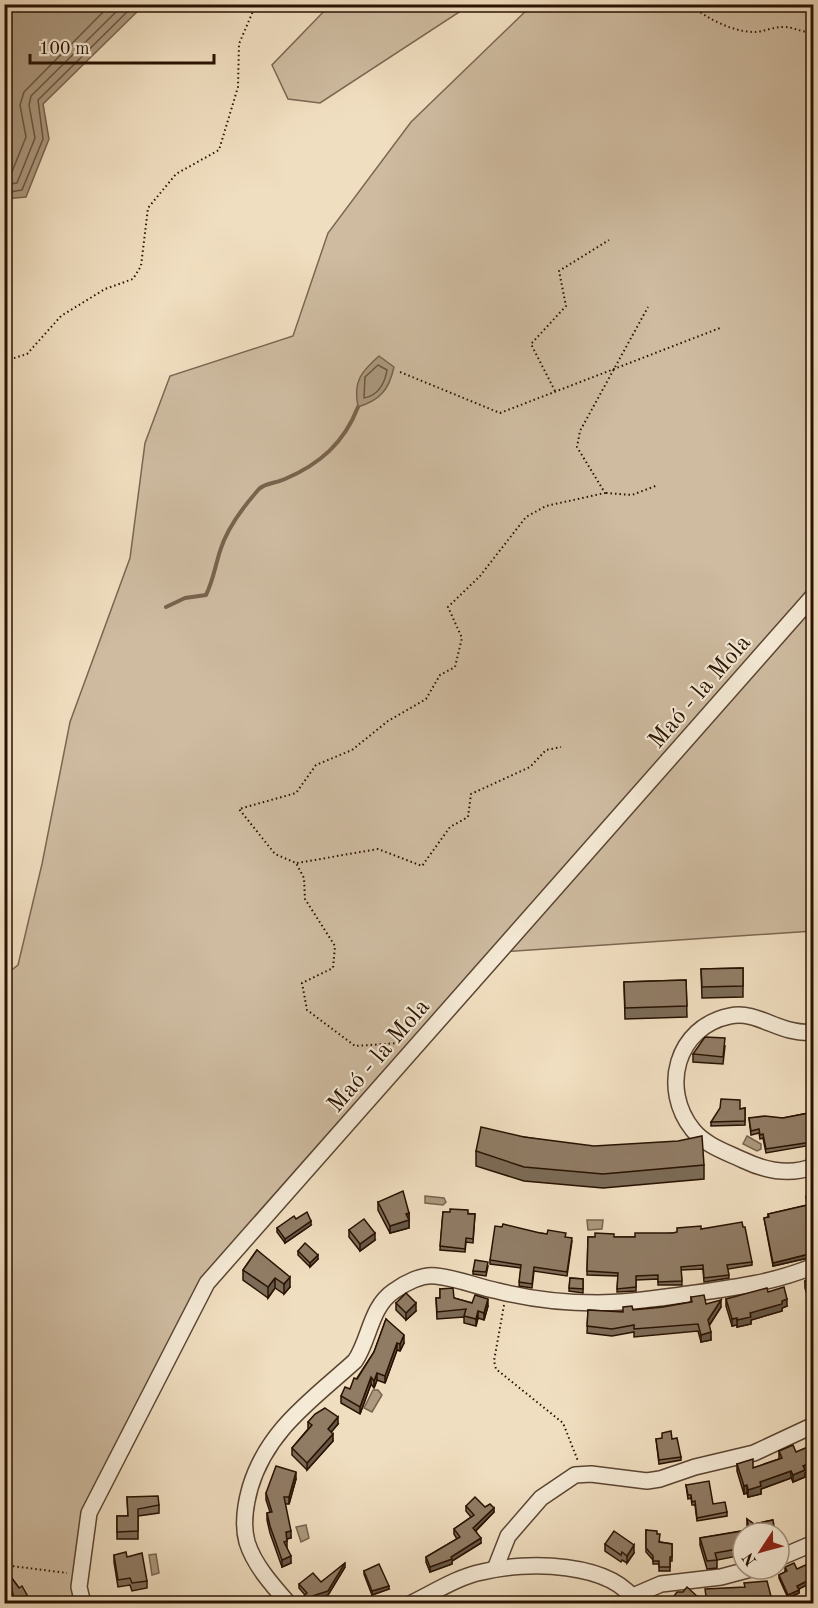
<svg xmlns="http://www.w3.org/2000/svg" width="818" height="1608" font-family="'Old Standard TT',serif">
<rect width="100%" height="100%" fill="#f0dec0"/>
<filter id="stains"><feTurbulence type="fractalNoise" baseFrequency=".00333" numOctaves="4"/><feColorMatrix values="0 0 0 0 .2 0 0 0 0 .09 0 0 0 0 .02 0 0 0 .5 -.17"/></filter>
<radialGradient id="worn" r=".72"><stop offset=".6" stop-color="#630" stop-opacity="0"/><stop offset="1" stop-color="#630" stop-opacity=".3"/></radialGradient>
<!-- green -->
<g fill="#cebba0" stroke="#7c6651" stroke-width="1.5">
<polygon points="330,5 330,4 470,5 320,103 288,99 272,65"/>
<polygon points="532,5 813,5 813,931 499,952 207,1283 89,1513 83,1603 5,1604 5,975 18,965 42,864 70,722 130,558 145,443 170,376 293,336 328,233 411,122"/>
</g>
<!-- water -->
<g fill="#ac997f" stroke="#78634d" stroke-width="1.5">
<polygon points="5,4 144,5 43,104 49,139 26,197 5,199"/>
<path d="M379 356 394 367C389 390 380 400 358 407 353 381 361 372 379 356Z"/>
<polygon points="747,1136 761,1144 761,1149 757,1151 743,1144"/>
<polygon points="425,1196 444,1198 446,1202 443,1205 425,1203"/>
<polygon points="587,1220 603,1220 602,1229 588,1230"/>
<polygon points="373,1390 378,1390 382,1395 372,1412 364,1408"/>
<polygon points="306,1525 309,1538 301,1542 296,1527"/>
<polygon points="156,1554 159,1573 152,1575 149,1555"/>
</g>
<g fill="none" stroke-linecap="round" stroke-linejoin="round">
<!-- shore -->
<g stroke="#6a5640" stroke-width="1.5">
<polyline points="4,176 11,174 26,137 20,105 24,92 111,4"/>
<polyline points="4,185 17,183 35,138 29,105 31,96 124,4"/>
<polyline points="4,193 22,190 43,139 38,100 135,4"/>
<path d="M378 365 387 370C385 383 378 396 364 398L365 377Z"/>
</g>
<!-- stream -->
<path stroke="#78634d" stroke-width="4" d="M166 607 185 598 206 595C213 581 215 567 220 551 227 528 243 507 259 489 265 483 277 483 285 479 320 464 344 443 358 407"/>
<!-- minor casing -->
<g stroke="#5b4532" stroke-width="18">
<g id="minor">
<path d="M814 1032C780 1036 759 1010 730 1016 676 1027 660 1089 693 1130 705 1145 726 1152 743 1160 766 1171 790 1176 814 1166"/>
<polyline points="779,1558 814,1543"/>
<polyline points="495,1569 508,1536 541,1498 575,1475 591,1474 647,1481 660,1479 695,1467 754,1453 814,1425"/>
<polyline points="633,1596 661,1584 721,1577 751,1569"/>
<polyline points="83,1604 79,1587 89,1513 207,1283 814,595"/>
<path d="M289 1604C273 1586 254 1565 247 1542 242 1524 245 1506 250 1488 267 1430 312 1400 355 1361 370 1339 370 1307 394 1291 405 1283 422 1274 436 1276 457 1278 478 1287 498 1291 530 1299 565 1303 598 1303 629 1303 659 1298 689 1294 732 1288 773 1283 814 1266"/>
<path d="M410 1604C433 1593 457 1577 482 1572 525 1561 613 1561 637 1604"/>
</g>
</g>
<!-- path -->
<g stroke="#291202" stroke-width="2" stroke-dasharray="1.5 3" stroke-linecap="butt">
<path d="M690 4C705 18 733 32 754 32 763 32 773 27 782 27 794 26 801 34 814 31"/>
<polyline points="4,366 8,360 27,354 61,316 105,289 133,279 141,266 148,208 176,174 219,150 238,87 239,44 256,4"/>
<polyline points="400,372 500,413 720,328"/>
<polyline points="555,391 531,344 566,306 559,271 609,240"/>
<polyline points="606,493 632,495 658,485"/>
<polyline points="297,863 378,849 422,866 450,827 468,817 471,794 530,767 546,750 561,747"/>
<polyline points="399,1043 355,1046 307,1010 302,983 333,968 335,946 305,899 304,878 296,863 275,854 239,809 296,793 316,765 352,750 388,721 426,699 440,675 455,667 462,638 448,607 480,576 526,517 546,506 605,493 577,447 580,431 648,307"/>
<polyline points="504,1305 494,1361 496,1369 563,1423 578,1461"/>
<polyline points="4,1565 67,1573"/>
</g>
<!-- minor -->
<use href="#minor" stroke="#f5ead6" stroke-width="15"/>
</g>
<!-- wall -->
<g fill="#7c6b57" stroke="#291202" stroke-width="1.5">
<polygon points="743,968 743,997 702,998 701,969"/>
<polygon points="686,980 687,1017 625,1019 624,982"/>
<polygon points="725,1046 723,1064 693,1062 693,1054"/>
<polygon points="745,1108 745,1125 711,1126 711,1122 740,1109"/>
<polygon points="809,1113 812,1145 766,1153 763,1138 760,1139 759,1133 751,1135 749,1118 783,1118"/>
<polygon points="524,1137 704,1165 704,1179 603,1188 524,1181 476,1166 476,1151"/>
<polygon points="806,1196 813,1239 809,1240 813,1252 813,1257 773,1266 764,1218 768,1217 768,1214 807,1205"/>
<polygon points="378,1202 409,1213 409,1228 390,1233 378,1210"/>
<polygon points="443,1212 475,1214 473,1243 466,1242 465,1252 440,1250"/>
<polygon points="296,1219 311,1225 285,1243 277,1232 277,1228"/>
<polygon points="701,1229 752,1262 752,1265 728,1269 729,1278 704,1282 703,1269 681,1270 682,1285 658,1285 658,1279 636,1280 636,1291 617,1292 618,1276 587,1275 588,1237 635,1237 673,1233"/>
<polygon points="349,1230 375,1240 360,1251 349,1237"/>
<polygon points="540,1233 565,1237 572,1241 567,1276 534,1271 532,1288 519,1286 521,1268 490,1264 490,1260"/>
<polygon points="257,1250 290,1287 284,1294 275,1288 268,1298 243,1280 243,1270"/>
<polygon points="298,1251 318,1259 310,1267 298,1255"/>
<polygon points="488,1266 486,1276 473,1274 473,1271"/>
<polygon points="813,1277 813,1300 812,1297 808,1298 805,1288 805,1281"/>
<polygon points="570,1278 583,1279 583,1293 569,1291"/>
<polygon points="440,1289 454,1298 472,1303 488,1306 484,1320 478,1318 476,1326 464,1323 464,1317 437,1319 436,1298 440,1298"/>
<polygon points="768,1292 787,1306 782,1308 782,1311 751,1320 751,1324 737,1327 737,1325 732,1326 726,1306 726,1299"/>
<polygon points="691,1297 706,1304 721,1307 709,1326 711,1340 701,1342 698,1331 634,1337 634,1332 612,1336 587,1333 588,1310 623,1312 633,1310 663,1307 691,1302"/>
<polygon points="396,1303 416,1311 406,1320 396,1310"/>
<polygon points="386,1319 404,1343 400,1351 397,1350 385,1383 377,1380 374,1388 371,1384 360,1414 341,1403 341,1396 350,1389 374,1352"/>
<polygon points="308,1422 338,1424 331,1432 333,1441 307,1470 292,1455 292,1448 308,1429"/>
<polygon points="656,1439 672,1439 681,1457 681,1460 659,1464"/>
<polygon points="779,1451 813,1454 813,1469 805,1473 805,1477 793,1482 791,1478 761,1489 761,1494 748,1497 747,1493 744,1494 737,1471 737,1464 753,1468 779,1459"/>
<polygon points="296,1479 289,1504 285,1504 291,1538 287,1539 287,1548 291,1563 282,1567 270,1533 267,1520 267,1513 270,1512 266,1500 266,1493"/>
<polygon points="686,1485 713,1504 727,1512 727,1516 697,1521 695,1505 692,1505 691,1498 688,1499"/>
<polygon points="127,1497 159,1505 159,1513 138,1516 138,1539 117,1539 117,1516 128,1516"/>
<polygon points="466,1506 485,1507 494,1512 476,1531 481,1543 452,1561 452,1564 430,1572 426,1562 426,1557 457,1539 454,1534 454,1529 471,1517 466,1511"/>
<polygon points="747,1519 754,1524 773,1520 743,1533 743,1555 717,1560 717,1568 707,1569 700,1545 700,1538 747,1530"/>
<polygon points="646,1530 657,1534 660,1542 672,1544 672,1561 670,1561 670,1571 659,1571 659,1564 653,1564 653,1560 646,1552"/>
<polygon points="605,1544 634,1553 627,1563 622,1560 621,1562 605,1551"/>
<polygon points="114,1555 127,1557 147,1581 147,1588 132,1591 130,1585 118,1587 114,1562"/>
<polygon points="345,1567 328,1595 300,1604 305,1595 299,1588 299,1584 321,1582"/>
<polygon points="785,1567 799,1589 799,1593 788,1598 779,1578 779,1575 785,1572"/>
<polygon points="364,1571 389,1589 372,1595 364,1574"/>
<polygon points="8,1573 31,1604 13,1604 8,1584"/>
</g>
<!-- shaded-wall -->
<g fill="#655747" stroke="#291202" stroke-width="1.5">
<polygon points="409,1213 409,1228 390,1233 390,1226"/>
<polygon points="311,1221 311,1225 285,1243 285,1239"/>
<polygon points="375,1233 375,1240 360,1251 360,1244"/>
<polygon points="813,1235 813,1239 808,1241 808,1237"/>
<polygon points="813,1253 813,1257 773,1266 773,1263"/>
<polygon points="318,1255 318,1259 310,1267 310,1263"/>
<polygon points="290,1277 290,1287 284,1294 284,1284"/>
<polygon points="275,1278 275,1288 268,1298 268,1287"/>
<polygon points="812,1289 812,1297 808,1298 808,1291"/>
<polygon points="488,1299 488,1306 484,1320 484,1313"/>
<polygon points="787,1299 787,1306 782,1308 782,1311 751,1320 751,1324 737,1327 737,1320 750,1313"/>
<polygon points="721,1300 721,1307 708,1327 708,1320"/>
<polygon points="416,1303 416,1311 406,1320 406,1313"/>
<polygon points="478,1311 478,1318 476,1326 476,1319"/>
<polygon points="737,1318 737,1325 732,1326 732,1319"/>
<polygon points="711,1332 711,1340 701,1342 701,1335"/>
<polygon points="404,1335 404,1343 400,1351 400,1344"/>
<polygon points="397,1343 397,1350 385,1383 385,1376"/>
<polygon points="377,1373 377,1380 374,1388 374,1381"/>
<polygon points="371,1377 371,1384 360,1414 360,1407"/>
<polygon points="338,1417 338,1424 328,1436 328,1429"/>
<polygon points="333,1434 333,1441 307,1470 307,1463"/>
<polygon points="813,1462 813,1469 805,1473 805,1477 793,1482 793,1475 803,1466"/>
<polygon points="791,1471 791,1478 761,1489 761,1494 748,1497 748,1490 760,1482"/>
<polygon points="296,1472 296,1479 289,1504 289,1497"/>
<polygon points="747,1485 747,1493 744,1494 744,1486"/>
<polygon points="494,1508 494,1512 473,1533 473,1528"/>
<polygon points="291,1531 291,1538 286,1539 286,1532"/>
<polygon points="481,1538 481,1543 452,1561 452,1564 430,1572 430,1567 451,1557"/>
<polygon points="634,1545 634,1553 627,1563 627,1556"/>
<polygon points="291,1556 291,1563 282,1567 282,1560"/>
<polygon points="345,1563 345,1567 328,1595 300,1604 300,1600"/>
<polygon points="813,1578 813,1582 797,1590 797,1586"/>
<polygon points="389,1586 389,1589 372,1595 372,1591"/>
<polygon points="799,1590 799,1593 788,1598 788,1595"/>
<polygon points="698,1597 698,1604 693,1604"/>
</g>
<!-- building -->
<g fill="#907c65" stroke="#291202" stroke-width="1.5">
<polygon points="743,968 743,986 702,987 701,969"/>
<polygon points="686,980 687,1006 625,1008 624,982"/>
<polygon points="705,1037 725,1038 723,1057 693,1054"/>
<polygon points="721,1099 740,1100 740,1109 745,1108 745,1121 711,1122 720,1108"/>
<polygon points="809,1113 812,1142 766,1149 763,1134 760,1135 759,1129 751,1131 749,1118 765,1116 783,1118"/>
<polygon points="481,1127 524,1137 594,1146 678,1141 702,1136 704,1165 603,1174 524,1167 476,1151"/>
<polygon points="403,1191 409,1213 406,1214 409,1220 390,1226 378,1202"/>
<polygon points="813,1193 813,1235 808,1237 813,1253 773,1263 764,1218 769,1217 768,1214 808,1205 806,1196"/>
<polygon points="450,1209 468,1210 468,1214 475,1214 473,1239 466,1238 465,1249 440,1246 443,1212 450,1212"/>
<polygon points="307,1212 311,1221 285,1239 277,1228 294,1216 296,1219"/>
<polygon points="364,1219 375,1233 360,1244 349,1230"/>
<polygon points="742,1222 743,1227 745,1227 752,1262 727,1265 729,1275 704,1278 703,1265 681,1267 682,1281 658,1282 658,1275 636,1276 636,1287 617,1289 618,1273 587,1271 588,1237 595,1237 595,1233 614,1234 614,1237 635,1237 635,1233 673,1233 677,1232 677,1228 701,1226 701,1229"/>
<polygon points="503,1224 540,1233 547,1234 548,1230 566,1233 565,1237 572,1238 567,1272 534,1267 532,1284 519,1282 521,1265 490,1260 495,1226 502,1227"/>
<polygon points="305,1243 318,1255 310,1263 298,1251"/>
<polygon points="257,1250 290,1277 284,1284 275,1278 268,1287 243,1270"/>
<polygon points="475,1260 488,1262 486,1272 473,1271"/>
<polygon points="813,1277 813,1293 812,1289 808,1291 805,1281"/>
<polygon points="570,1278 583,1279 583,1289 569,1288"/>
<polygon points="784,1287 787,1299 782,1301 782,1304 750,1313 751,1317 737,1320 737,1318 732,1319 726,1299 767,1288 768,1292"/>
<polygon points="453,1288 454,1298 472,1303 475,1295 488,1299 484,1313 478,1311 476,1319 464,1316 466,1309 437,1312 436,1298 440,1298 440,1289"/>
<polygon points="406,1293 416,1303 406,1313 396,1303"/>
<polygon points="704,1295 706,1304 721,1300 708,1320 711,1332 701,1335 698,1324 634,1329 634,1325 612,1329 587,1326 588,1310 623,1312 623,1307 632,1306 633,1310 663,1307 692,1302 691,1297"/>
<polygon points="386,1319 404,1335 400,1344 397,1343 385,1376 377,1373 374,1381 371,1377 360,1407 341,1396 345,1387 350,1389 354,1378 357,1379 374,1352"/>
<polygon points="325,1408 338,1417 328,1429 333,1434 307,1463 292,1448 312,1425 308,1422 315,1414"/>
<polygon points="671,1431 672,1439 677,1438 681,1457 659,1460 656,1439 662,1438 662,1433"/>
<polygon points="793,1445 796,1452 810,1446 813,1454 813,1462 803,1466 805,1470 793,1475 791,1471 760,1482 761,1486 748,1490 747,1485 744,1486 737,1464 753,1459 753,1468 782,1458 779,1451"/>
<polygon points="276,1466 296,1472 289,1497 284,1497 291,1531 286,1532 287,1541 284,1542 291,1556 282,1560 270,1526 267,1513 272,1512 266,1493"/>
<polygon points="709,1481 713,1504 725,1502 727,1512 697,1518 695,1501 692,1502 691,1495 688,1495 686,1485"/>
<polygon points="158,1496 159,1505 138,1509 138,1531 117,1532 117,1516 128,1516 127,1497"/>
<polygon points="475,1497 485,1507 490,1504 494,1508 473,1528 481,1538 451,1557 452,1559 430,1567 426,1557 460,1537 454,1529 474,1515 466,1506"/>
<polygon points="747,1519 754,1524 773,1520 775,1533 743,1533 743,1548 715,1553 717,1560 707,1561 700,1538 749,1530"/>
<polygon points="646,1530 657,1531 657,1534 660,1534 659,1542 672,1544 672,1557 670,1557 670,1567 659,1567 659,1561 653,1561 653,1556 646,1548"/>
<polygon points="614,1531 634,1545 627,1556 622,1552 621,1555 605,1544"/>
<polygon points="126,1552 127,1557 142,1553 147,1581 132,1583 130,1578 118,1580 114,1555"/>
<polygon points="812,1562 813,1564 813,1578 797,1586 799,1590 788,1595 779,1575 787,1571 785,1567 794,1563 797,1569"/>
<polygon points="345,1563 328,1591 300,1600 307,1593 299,1584 313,1573 321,1582"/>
<polygon points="379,1564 389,1586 372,1591 364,1571"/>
<polygon points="8,1573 19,1588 22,1586 31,1602 30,1604 15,1603"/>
<polygon points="767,1581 773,1604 707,1604 705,1589 745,1587 744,1583"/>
<polygon points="687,1587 698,1597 693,1604 668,1604 677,1592 683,1592"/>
<polygon points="813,1600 813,1604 799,1604 799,1603"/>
</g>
<g text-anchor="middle" stroke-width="4.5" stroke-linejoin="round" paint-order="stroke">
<!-- street labels -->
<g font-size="24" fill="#291202" stroke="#f5ead6">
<text transform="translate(699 691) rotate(-49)" y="8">Maó - la Mola</text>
<text transform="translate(378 1055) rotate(-49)" y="8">Maó - la Mola</text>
</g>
</g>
<!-- margin -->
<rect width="818" height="1608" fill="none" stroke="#f0dec0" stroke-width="24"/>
<rect x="6" y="6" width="806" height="1596" fill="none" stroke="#291202" stroke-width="3"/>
<rect x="12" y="12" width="794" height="1584" fill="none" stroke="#291202" stroke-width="1.5"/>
<!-- north arrow -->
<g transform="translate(761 1551) rotate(234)"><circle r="28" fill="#f5ead6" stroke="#a39481" stroke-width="1.5"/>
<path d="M0-4.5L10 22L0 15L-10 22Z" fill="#8f2418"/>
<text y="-9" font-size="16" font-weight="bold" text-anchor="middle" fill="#291202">N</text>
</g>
<!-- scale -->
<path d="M30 54v9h184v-9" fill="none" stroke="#291202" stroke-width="3"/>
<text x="39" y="54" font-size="18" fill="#291202" stroke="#f5ead6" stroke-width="4.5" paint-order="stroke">100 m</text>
<rect width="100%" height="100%" filter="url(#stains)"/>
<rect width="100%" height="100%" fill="url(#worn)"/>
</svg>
